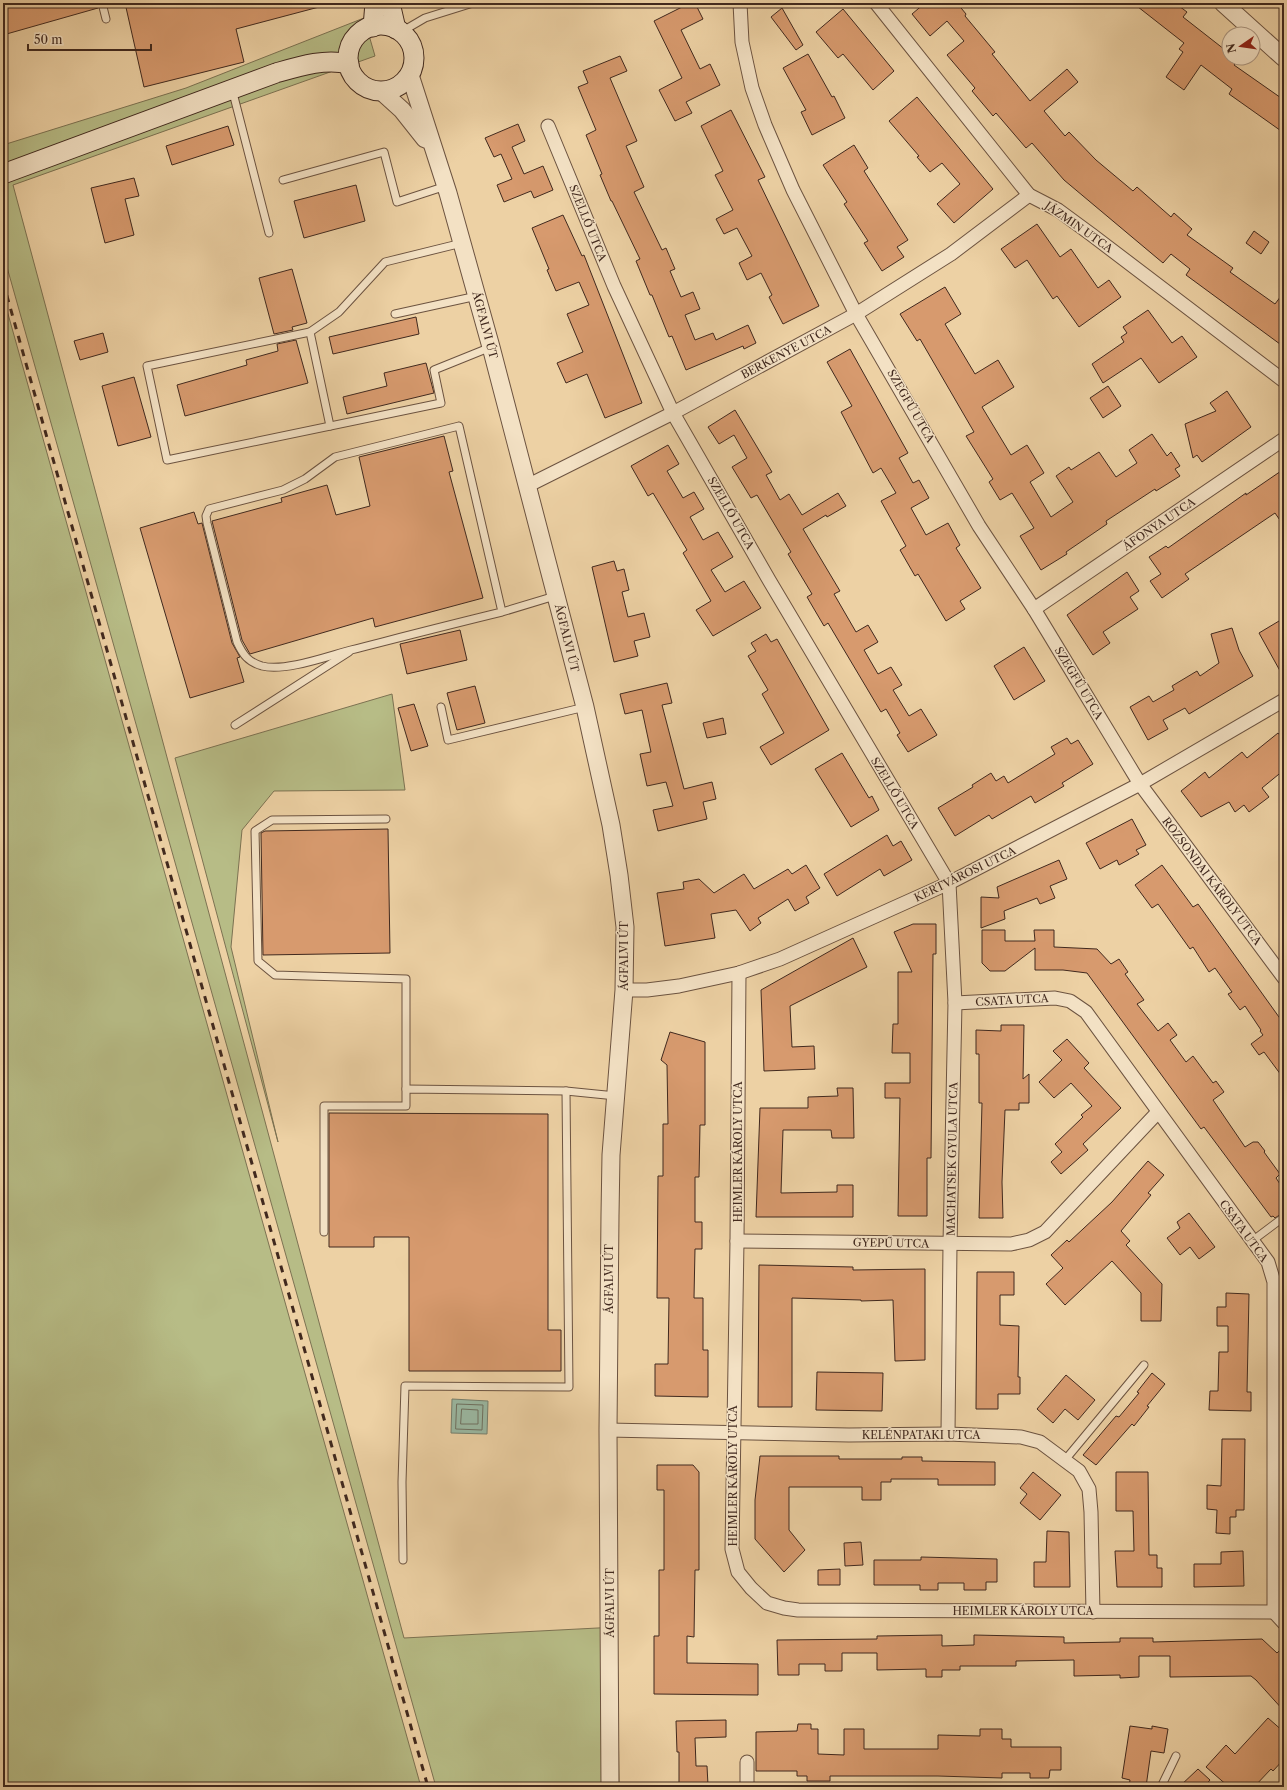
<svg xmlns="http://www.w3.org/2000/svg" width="1287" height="1790" font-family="'Libre Caslon Text',serif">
<rect width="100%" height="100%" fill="#edd1a4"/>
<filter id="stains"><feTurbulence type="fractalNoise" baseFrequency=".005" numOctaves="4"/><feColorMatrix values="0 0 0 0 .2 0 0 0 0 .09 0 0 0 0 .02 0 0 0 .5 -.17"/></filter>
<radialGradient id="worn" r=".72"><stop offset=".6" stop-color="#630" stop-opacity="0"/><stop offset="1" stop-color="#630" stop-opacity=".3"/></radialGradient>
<!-- green -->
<g fill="#b7bc86" stroke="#7c7252">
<polygon points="364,18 375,56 13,185 404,1638 617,1627 619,1787 436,1787 3,253 3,145 186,88"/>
<polygon points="3,296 380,1641 421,1787 3,1787"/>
<polygon points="392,694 405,790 274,791 242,830 231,947 278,1142 175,758"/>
</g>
<!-- water -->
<polygon fill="#9ab8a2" stroke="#767f6d" points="452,1399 488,1401 487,1434 451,1433"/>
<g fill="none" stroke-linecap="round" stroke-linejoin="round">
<!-- shore -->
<g stroke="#6e7060" stroke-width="1">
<polygon points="457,1404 483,1405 482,1430 456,1429"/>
<polygon points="462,1409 478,1410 478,1424 461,1424"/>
</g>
</g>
<!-- building -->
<g fill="#d79a6e" stroke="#41291e">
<polygon points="3,3 97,3 98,8 3,35"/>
<polygon points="125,3 318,3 319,7 236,29 244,62 144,87"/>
<polygon points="690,3 695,3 703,19 681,30 700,69 710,64 720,85 686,102 692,113 675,121 659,90 682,78 654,21"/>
<polygon points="925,3 957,3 966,14 965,16 995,52 992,54 1030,101 1067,69 1078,82 1044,111 1065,136 1069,132 1096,160 1133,191 1137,187 1171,217 1174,213 1192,229 1187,235 1233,268 1230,272 1275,304 1284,292 1284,347 1186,275 1190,269 1171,254 1163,263 1064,180 1032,143 1026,148 996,113 993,116 972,91 975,88 947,55 964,41 947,21 930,36 912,14"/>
<polygon points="1133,3 1175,3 1187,12 1183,17 1229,53 1229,58 1235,58 1238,60 1234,65 1284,100 1284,133 1229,94 1232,89 1201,65 1184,90 1166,77 1183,52 1179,49 1184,43"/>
<polygon points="782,8 803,45 796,50 771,17"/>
<polygon points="843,9 894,71 873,90 843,54 838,58 816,32"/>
<polygon points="808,54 832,97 834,96 845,118 812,135 801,112 806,110 783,68"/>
<polygon points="620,56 627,71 610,78 637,141 626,146 644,187 634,192 662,250 666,248 675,269 670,271 681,297 693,292 700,309 685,315 695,340 713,333 716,340 748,325 756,343 744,349 743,346 686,370 672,336 669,337 652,295 650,295 636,261 640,259 612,201 611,201 600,175 602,174 586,135 596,130 578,87 588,83 583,71"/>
<polygon points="917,97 993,189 954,223 937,204 960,184 942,163 930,172 917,157 919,156 889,121"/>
<polygon points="731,110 765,177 758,180 819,306 783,324 769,297 772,295 761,273 747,280 739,263 752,256 737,228 724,234 716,219 733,210 715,175 723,171 701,126"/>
<polygon points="518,124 525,141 512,147 524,174 543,166 553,190 534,198 531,191 504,202 497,185 512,179 501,154 494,157 485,138"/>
<polygon points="228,126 234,145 172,165 166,146"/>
<polygon points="854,145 868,168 864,171 908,240 897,247 904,257 882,271 864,243 868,241 844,204 847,202 823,165"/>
<polygon points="134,178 139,196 125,199 134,235 105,243 91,188"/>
<polygon points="356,185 365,221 304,238 294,201"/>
<polygon points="563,215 582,256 584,255 642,403 605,418 587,374 566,383 557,363 583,352 567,314 589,305 579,282 556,291 547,270 549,269 532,228"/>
<polygon points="1037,224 1060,257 1071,249 1098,288 1109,280 1121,297 1079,327 1057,296 1053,299 1027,260 1015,268 1001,249"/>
<polygon points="1254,231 1269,242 1261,254 1246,243"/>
<polygon points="292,269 307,323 292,327 293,330 274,334 259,278"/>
<polygon points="945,287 961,314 945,324 975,374 998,360 1014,387 982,407 1011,455 1027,445 1044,473 1030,482 1051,517 1073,502 1056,476 1069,467 1071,470 1099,452 1116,477 1137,463 1129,450 1152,434 1167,456 1171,452 1180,466 1175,469 1180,476 1156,491 1155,489 1106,521 1107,524 1066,552 1067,554 1041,570 1020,536 1034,528 1012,493 1000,500 989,482 993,479 966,436 974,432 920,339 917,341 900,314"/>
<polygon points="1148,310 1172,343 1182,336 1197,357 1159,383 1141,358 1103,383 1092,364 1124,342 1121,337 1127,333 1123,327"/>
<polygon points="416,317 419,334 333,354 329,337"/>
<polygon points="103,333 108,352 80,360 74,341"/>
<polygon points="296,340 308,383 185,416 177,385 247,365 246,360 278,351 277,344"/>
<polygon points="850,349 908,453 899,458 913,483 919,480 929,498 911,508 926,535 948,523 960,545 956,548 981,588 960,601 965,609 946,621 918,574 915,576 900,550 906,546 881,501 896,493 881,468 873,473 841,412 852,406 827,362"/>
<polygon points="426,363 434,393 347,414 343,397 387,386 384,373"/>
<polygon points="134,377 151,437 118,446 102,386"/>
<polygon points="1108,386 1121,406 1103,418 1090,398"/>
<polygon points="1227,391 1251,427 1202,462 1197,455 1193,458 1185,424 1216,411 1210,403"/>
<polygon points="735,410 772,472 766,475 780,500 789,494 802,515 838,493 846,506 827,517 826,515 803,529 840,591 834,594 856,632 868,625 878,642 864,650 878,674 891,667 902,685 893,690 909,716 921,709 937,735 908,752 897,735 900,733 886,709 881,712 828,623 824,626 807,597 812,594 788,554 791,552 757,495 751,498 732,467 747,458 734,435 719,444 708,427"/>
<polygon points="444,436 453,471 449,472 483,598 375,627 373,618 250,654 242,640 212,521 282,502 281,498 327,485 336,515 370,506 359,457"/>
<polygon points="668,445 679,464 667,471 683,498 694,492 704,509 690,517 703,540 718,532 733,557 711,570 725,592 744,581 761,608 713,636 696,610 711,601 683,553 687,550 653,493 648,496 631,466"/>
<polygon points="1284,469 1284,526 1275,513 1185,574 1189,579 1162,598 1150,581 1161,574 1149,557 1166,546 1168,548 1246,493 1246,495"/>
<polygon points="194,512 198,524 202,523 232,643 240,657 237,658 244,682 190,698 140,528"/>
<polygon points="614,561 617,571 624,569 629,590 622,592 628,617 644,613 650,637 634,641 638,656 614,662 592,567"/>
<polygon points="1127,572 1139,591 1130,597 1138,609 1103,632 1110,643 1093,655 1067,615"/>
<polygon points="1284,618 1284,678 1259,633"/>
<polygon points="1232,628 1239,650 1253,676 1189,714 1185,708 1163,720 1168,729 1148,740 1130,707 1149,696 1153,702 1174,690 1172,686 1197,671 1200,676 1219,663 1211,634"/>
<polygon points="460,630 467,660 407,674 400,644"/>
<polygon points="766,634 771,642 777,639 829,730 771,765 760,747 784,733 762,694 768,690 748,656 756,651 751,643"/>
<polygon points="1024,647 1045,681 1014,700 994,666"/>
<polygon points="667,683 672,703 662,705 684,789 712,782 716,799 703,802 707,819 658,831 653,810 673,806 666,782 647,786 640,754 651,752 642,710 625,714 620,694"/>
<polygon points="475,686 485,723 457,730 447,693"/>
<polygon points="414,704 428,746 411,751 398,708"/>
<polygon points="723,718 726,734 707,738 703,723"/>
<polygon points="1278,733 1284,740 1284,770 1262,788 1269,797 1249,812 1244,805 1235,812 1229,802 1201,817 1181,791 1205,772 1209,778 1242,752 1247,758"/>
<polygon points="1067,738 1071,744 1078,740 1093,764 1062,783 1064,786 1035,803 1031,796 992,819 989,815 955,836 938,808 973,787 972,785 991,773 996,781 1004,776 1008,783 1055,754 1051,747"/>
<polygon points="842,753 869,798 872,796 879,810 851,827 815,769"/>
<polygon points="1132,819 1146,845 1136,850 1139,854 1119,865 1117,860 1100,869 1086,843"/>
<polygon points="388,829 390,953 263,955 261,833 265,831"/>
<polygon points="887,835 893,846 901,841 912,860 884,876 880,869 837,896 824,874"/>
<polygon points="1059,860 1067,879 1050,886 1055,898 1040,904 1037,898 1004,911 1005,919 981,928 981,897 999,898 997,887"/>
<polygon points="806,865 820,888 806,897 809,903 795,911 788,899 758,918 761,923 750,931 736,910 711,914 715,938 665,946 657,893 684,889 683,882 699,879 714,893 744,874 754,889 788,869 792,874"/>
<polygon points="1162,865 1193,907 1198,904 1284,1024 1284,1079 1264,1052 1259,1055 1251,1044 1263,1035 1260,1031 1261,1030 1245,1006 1240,1010 1228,994 1232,992 1215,968 1209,972 1193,947 1190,949 1158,904 1152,908 1135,885"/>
<polygon points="913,924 936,924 936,954 933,954 931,1158 927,1158 927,1216 898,1216 900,1098 885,1098 885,1083 910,1083 910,1053 892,1053 893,1024 898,1024 898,972 912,972 894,932"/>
<polygon points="982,930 1005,930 1005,941 1035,941 1034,930 1054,930 1054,947 1097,949 1111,964 1119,959 1128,972 1125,974 1144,1000 1137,1004 1158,1031 1168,1023 1177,1035 1170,1040 1186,1062 1193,1056 1213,1083 1216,1081 1224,1092 1213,1100 1245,1147 1253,1142 1258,1142 1265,1151 1264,1152 1280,1174 1276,1178 1284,1190 1284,1212 1275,1218 1273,1216 1271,1217 1204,1127 1201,1129 1087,973 1063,970 1035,970 1035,948 1005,971 990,971 982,963"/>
<polygon points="853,938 867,967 790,1006 792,1047 814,1046 815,1069 764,1071 761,990"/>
<polygon points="1001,1025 1024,1025 1023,1079 1029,1074 1029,1103 1019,1103 1019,1110 1005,1110 1002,1182 1003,1218 979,1218 982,1103 979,1103 979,1054 976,1054 976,1030 1001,1031"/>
<polygon points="670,1032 705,1042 705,1125 700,1125 699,1177 695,1177 695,1222 702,1222 702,1249 695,1249 694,1298 703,1298 703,1350 708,1350 708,1397 655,1396 655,1364 668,1364 669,1298 657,1298 658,1176 663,1176 663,1124 668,1124 667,1065 661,1060"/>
<polygon points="1067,1039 1089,1063 1084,1068 1121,1108 1083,1144 1088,1150 1061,1174 1051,1162 1062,1152 1055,1144 1083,1117 1081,1115 1092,1106 1071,1083 1054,1098 1039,1082 1062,1060 1053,1051"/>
<polygon points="837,1088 853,1088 854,1138 832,1138 831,1130 783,1130 781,1193 837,1192 837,1185 853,1185 853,1217 756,1217 760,1108 808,1108 808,1097 838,1096"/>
<polygon points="329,1113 548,1114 548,1330 561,1330 561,1371 409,1371 409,1237 374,1237 374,1247 329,1247"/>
<polygon points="1148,1161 1164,1175 1148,1193 1151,1195 1121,1231 1130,1241 1126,1245 1162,1284 1161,1321 1141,1321 1141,1293 1112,1261 1065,1305 1046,1284 1063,1268 1051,1255 1067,1240 1069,1242 1112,1202"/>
<polygon points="1189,1213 1215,1247 1199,1259 1190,1247 1180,1255 1167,1238 1180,1228 1177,1222"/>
<polygon points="759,1265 853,1267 853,1270 925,1269 925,1360 895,1361 893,1300 861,1301 861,1300 792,1298 792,1407 758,1407"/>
<polygon points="977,1272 1014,1272 1014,1295 1000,1295 1000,1325 1019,1326 1018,1377 1020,1377 1020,1394 998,1394 998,1409 976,1409"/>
<polygon points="1226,1293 1249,1294 1247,1392 1251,1392 1251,1411 1209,1410 1210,1391 1218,1391 1219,1352 1228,1352 1228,1326 1217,1326 1217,1307 1226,1307"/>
<polygon points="817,1372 883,1373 882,1411 816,1410"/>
<polygon points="1152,1373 1165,1384 1147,1406 1149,1407 1134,1426 1132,1424 1096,1465 1083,1455 1116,1416 1119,1417 1139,1393 1137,1392"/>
<polygon points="1066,1375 1095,1400 1078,1420 1065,1409 1053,1423 1037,1409"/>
<polygon points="1222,1439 1245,1439 1244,1510 1236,1510 1236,1517 1230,1517 1230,1534 1216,1533 1217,1510 1207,1509 1207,1485 1221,1486"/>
<polygon points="760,1456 839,1456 839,1459 902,1459 902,1457 922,1457 922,1461 995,1462 995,1485 938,1485 938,1479 891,1479 891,1482 881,1482 881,1500 862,1500 862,1487 789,1487 789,1530 805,1550 784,1572 755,1539 755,1500"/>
<polygon points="657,1465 693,1465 699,1472 699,1570 695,1570 694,1637 687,1636 687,1663 758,1664 758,1695 654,1694 654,1636 659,1636 659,1570 664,1570 664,1490 657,1490"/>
<polygon points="1033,1472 1061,1495 1040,1520 1020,1503 1027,1494 1020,1488"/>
<polygon points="1116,1472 1148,1472 1149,1555 1157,1555 1157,1568 1162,1568 1162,1587 1117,1587 1115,1551 1134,1551 1133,1511 1116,1511"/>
<polygon points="1047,1531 1069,1532 1070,1587 1034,1587 1034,1562 1046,1562"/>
<polygon points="861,1542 863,1565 845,1566 844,1543"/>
<polygon points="1243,1551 1244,1586 1194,1587 1194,1564 1221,1564 1221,1552"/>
<polygon points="921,1557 997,1559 997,1582 986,1582 986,1590 964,1590 964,1583 938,1583 938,1590 920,1590 920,1585 874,1585 874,1560 921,1560"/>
<polygon points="840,1569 840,1585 818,1585 818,1570"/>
<polygon points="942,1635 942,1646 974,1645 974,1635 1064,1637 1064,1643 1120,1642 1120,1638 1153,1638 1153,1642 1262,1639 1277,1653 1284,1646 1284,1711 1256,1680 1251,1676 1170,1677 1170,1656 1139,1656 1139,1677 1120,1678 1120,1675 1074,1676 1074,1660 1016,1661 1016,1666 960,1666 960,1670 942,1670 942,1677 926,1677 926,1669 877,1670 877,1653 842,1653 842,1671 825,1671 825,1664 799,1664 799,1675 778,1675 777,1640 877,1639 877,1636"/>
<polygon points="1268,1718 1284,1732 1284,1759 1273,1771 1271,1769 1254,1787 1229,1787 1206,1767 1226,1745 1235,1754"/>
<polygon points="726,1720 726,1737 695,1738 696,1766 707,1766 708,1785 679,1785 679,1752 677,1752 676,1721"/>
<polygon points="798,1724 811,1724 811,1729 818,1729 818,1754 844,1755 844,1729 864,1729 864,1749 938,1749 938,1735 980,1736 980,1729 1002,1729 1002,1739 1011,1739 1011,1747 1061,1747 1061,1770 1050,1770 1049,1778 1030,1778 1030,1773 1002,1773 1002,1778 938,1776 830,1776 830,1781 807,1781 807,1776 797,1776 797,1771 756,1771 756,1732 797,1731"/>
<polygon points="1130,1726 1152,1729 1152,1726 1168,1729 1164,1753 1151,1751 1146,1787 1129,1786 1130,1780 1122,1778"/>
<polygon points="1198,1769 1210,1780 1204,1787 1179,1787"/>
</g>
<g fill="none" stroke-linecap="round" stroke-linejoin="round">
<!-- service casing -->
<g stroke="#6c5340" stroke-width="9">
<g id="service">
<polyline points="102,3 106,19"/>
<polyline points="401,32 425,18 473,3"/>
<polyline points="232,89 269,233"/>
<polyline points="283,180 384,152 397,202 446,186"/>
<polyline points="462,243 385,262 339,312 310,332 147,366 167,460 441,403 434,370 491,347"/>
<polyline points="395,314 477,296"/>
<polyline points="310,332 330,426"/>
<path d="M502 612 459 426 335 457 305 479 283 490 209 509 206 516 207 523 237 642C243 655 248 662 262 666 285 672 328 656 351 650 402 637 452 624 502 612L555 596"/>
<polyline points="441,707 448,740 585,707"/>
<polyline points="235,725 349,652"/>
<polyline points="386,819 272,820 255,831 258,961 275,975 406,979 406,1089"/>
<polyline points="324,1232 324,1106 406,1106 406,1089 566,1091 616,1096"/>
<polyline points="1252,1241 1284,1217"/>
<polyline points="1065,1460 1144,1365"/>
<polyline points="403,1560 402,1482 405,1386 569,1387 566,1091"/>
<polyline points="1161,1787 1176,1756"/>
</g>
</g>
<!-- minor casing -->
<g stroke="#6c5340" stroke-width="15">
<g id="minor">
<polyline points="740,3 742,42 752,88 765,125 793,190 856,314 979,526 1034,609 1140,784 1284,978"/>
<polyline points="876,3 1029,195 1058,210 1092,235 1284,381"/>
<polyline points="548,126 614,286 673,413 769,580 949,883 955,1003 950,1244 948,1434"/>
<polyline points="527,486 673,413 856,314 951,254 1029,195"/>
<polyline points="1034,609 1284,439"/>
<polyline points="739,973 737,1241 732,1549 738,1572 751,1588 767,1603 784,1608 798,1610 1274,1612"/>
<polyline points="624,990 647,990 679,986 739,973 780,959 949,883 1140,784 1284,700"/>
<polyline points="955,1003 1055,998 1070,1001 1086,1012 1268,1262 1274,1282 1274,1612 1284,1623"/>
<polyline points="737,1241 1011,1244 1029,1240 1045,1232 1158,1112"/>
<polyline points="608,1430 849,1435 948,1434 1021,1437 1040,1442 1079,1471 1089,1489 1091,1512 1093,1612"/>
<polyline points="747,1762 747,1787"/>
</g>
</g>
<!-- tertiary casing -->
<g stroke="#6c5340" stroke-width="19">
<g id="tertiary">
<polyline points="1223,3 1284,58"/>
<polyline points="410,75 448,193 491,347 585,707 611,825 619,875 625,927 624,990 611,1155 610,1215 608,1430 610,1787"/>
<polyline points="381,91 402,110 425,139"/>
</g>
</g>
<!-- secondary casing -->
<g stroke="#41291e" stroke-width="21">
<g id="secondary">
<polyline points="390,3 396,29"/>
<circle cx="381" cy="58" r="33"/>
<polyline points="373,27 375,3"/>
<path d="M3 174 276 73C300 66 325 58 349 64"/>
</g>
</g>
<!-- service -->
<use href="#service" stroke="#f3e1c4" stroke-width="7"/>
<!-- minor -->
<use href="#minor" stroke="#f3e1c4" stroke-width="13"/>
<!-- tertiary -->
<use href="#tertiary" stroke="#f3e1c4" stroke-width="17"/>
<!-- secondary -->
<use href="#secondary" stroke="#f3e1c4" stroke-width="19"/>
<!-- rail -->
<polyline stroke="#41291e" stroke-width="3" stroke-dasharray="7 7" stroke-linecap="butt" points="3,282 428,1787"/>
</g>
<g text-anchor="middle" stroke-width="3" stroke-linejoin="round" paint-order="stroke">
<!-- street labels -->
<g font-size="11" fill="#41291e" stroke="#f3e1c4">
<text transform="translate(588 223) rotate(68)" y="4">SZELLŐ UTCA</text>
<text transform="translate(1079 227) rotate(35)" y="4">JÁZMIN UTCA</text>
<text transform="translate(485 325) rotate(75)" y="4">ÁGFALVI ÚT</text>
<text transform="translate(786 352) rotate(-28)" y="4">BERKENYE UTCA</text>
<text transform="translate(911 406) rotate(60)" y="4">SZEGFŰ UTCA</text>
<text transform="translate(731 513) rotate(60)" y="4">SZELLŐ UTCA</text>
<text transform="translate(1159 524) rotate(-34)" y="4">ÁFONYA UTCA</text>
<text transform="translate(567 638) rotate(76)" y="4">ÁGFALVI ÚT</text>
<text transform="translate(1079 683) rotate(59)" y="4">SZEGFŰ UTCA</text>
<text transform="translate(895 793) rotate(59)" y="4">SZELLŐ UTCA</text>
<text transform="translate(965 874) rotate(-26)" y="4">KERTVÁROSI UTCA</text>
<text transform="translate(1212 881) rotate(53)" y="4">ROZSONDAI KÁROLY UTCA</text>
<text transform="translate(624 956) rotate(-90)" y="4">ÁGFALVI ÚT</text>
<text transform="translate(1012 1000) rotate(-3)" y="4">CSATA UTCA</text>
<text transform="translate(738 1152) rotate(-90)" y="4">HEIMLER KÁROLY UTCA</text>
<text transform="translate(952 1159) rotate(-89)" y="4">MACHATSEK GYULA UTCA</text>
<text transform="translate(1244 1231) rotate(54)" y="4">CSATA UTCA</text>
<text transform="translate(891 1243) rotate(1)" y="4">GYEPŰ UTCA</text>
<text transform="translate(609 1279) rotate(-90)" y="4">ÁGFALVI ÚT</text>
<text x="921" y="1439">KELÉNPATAKI UTCA</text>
<text transform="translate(733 1476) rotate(-90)" y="4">HEIMLER KÁROLY UTCA</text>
<text transform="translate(610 1603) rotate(-90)" y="4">ÁGFALVI ÚT</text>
<text x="1023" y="1615">HEIMLER KÁROLY UTCA</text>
</g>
</g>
<!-- margin -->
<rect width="1287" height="1790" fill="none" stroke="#edd1a4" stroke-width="16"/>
<rect x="4" y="4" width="1279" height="1782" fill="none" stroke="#41291e" stroke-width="2"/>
<rect x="8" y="8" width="1271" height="1774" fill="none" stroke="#41291e"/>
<!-- north arrow -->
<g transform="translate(1241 46) rotate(257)"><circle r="19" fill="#f3e1c4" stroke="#ac9782"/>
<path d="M0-3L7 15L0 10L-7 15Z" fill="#8f2418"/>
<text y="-6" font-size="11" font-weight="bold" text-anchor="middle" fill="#41291e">N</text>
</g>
<!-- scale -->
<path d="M28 44v6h123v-6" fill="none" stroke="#41291e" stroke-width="2"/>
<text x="34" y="44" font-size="12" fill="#41291e" stroke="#f3e1c4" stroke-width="3" paint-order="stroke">50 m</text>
<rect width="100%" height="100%" filter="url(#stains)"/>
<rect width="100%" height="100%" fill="url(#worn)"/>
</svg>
